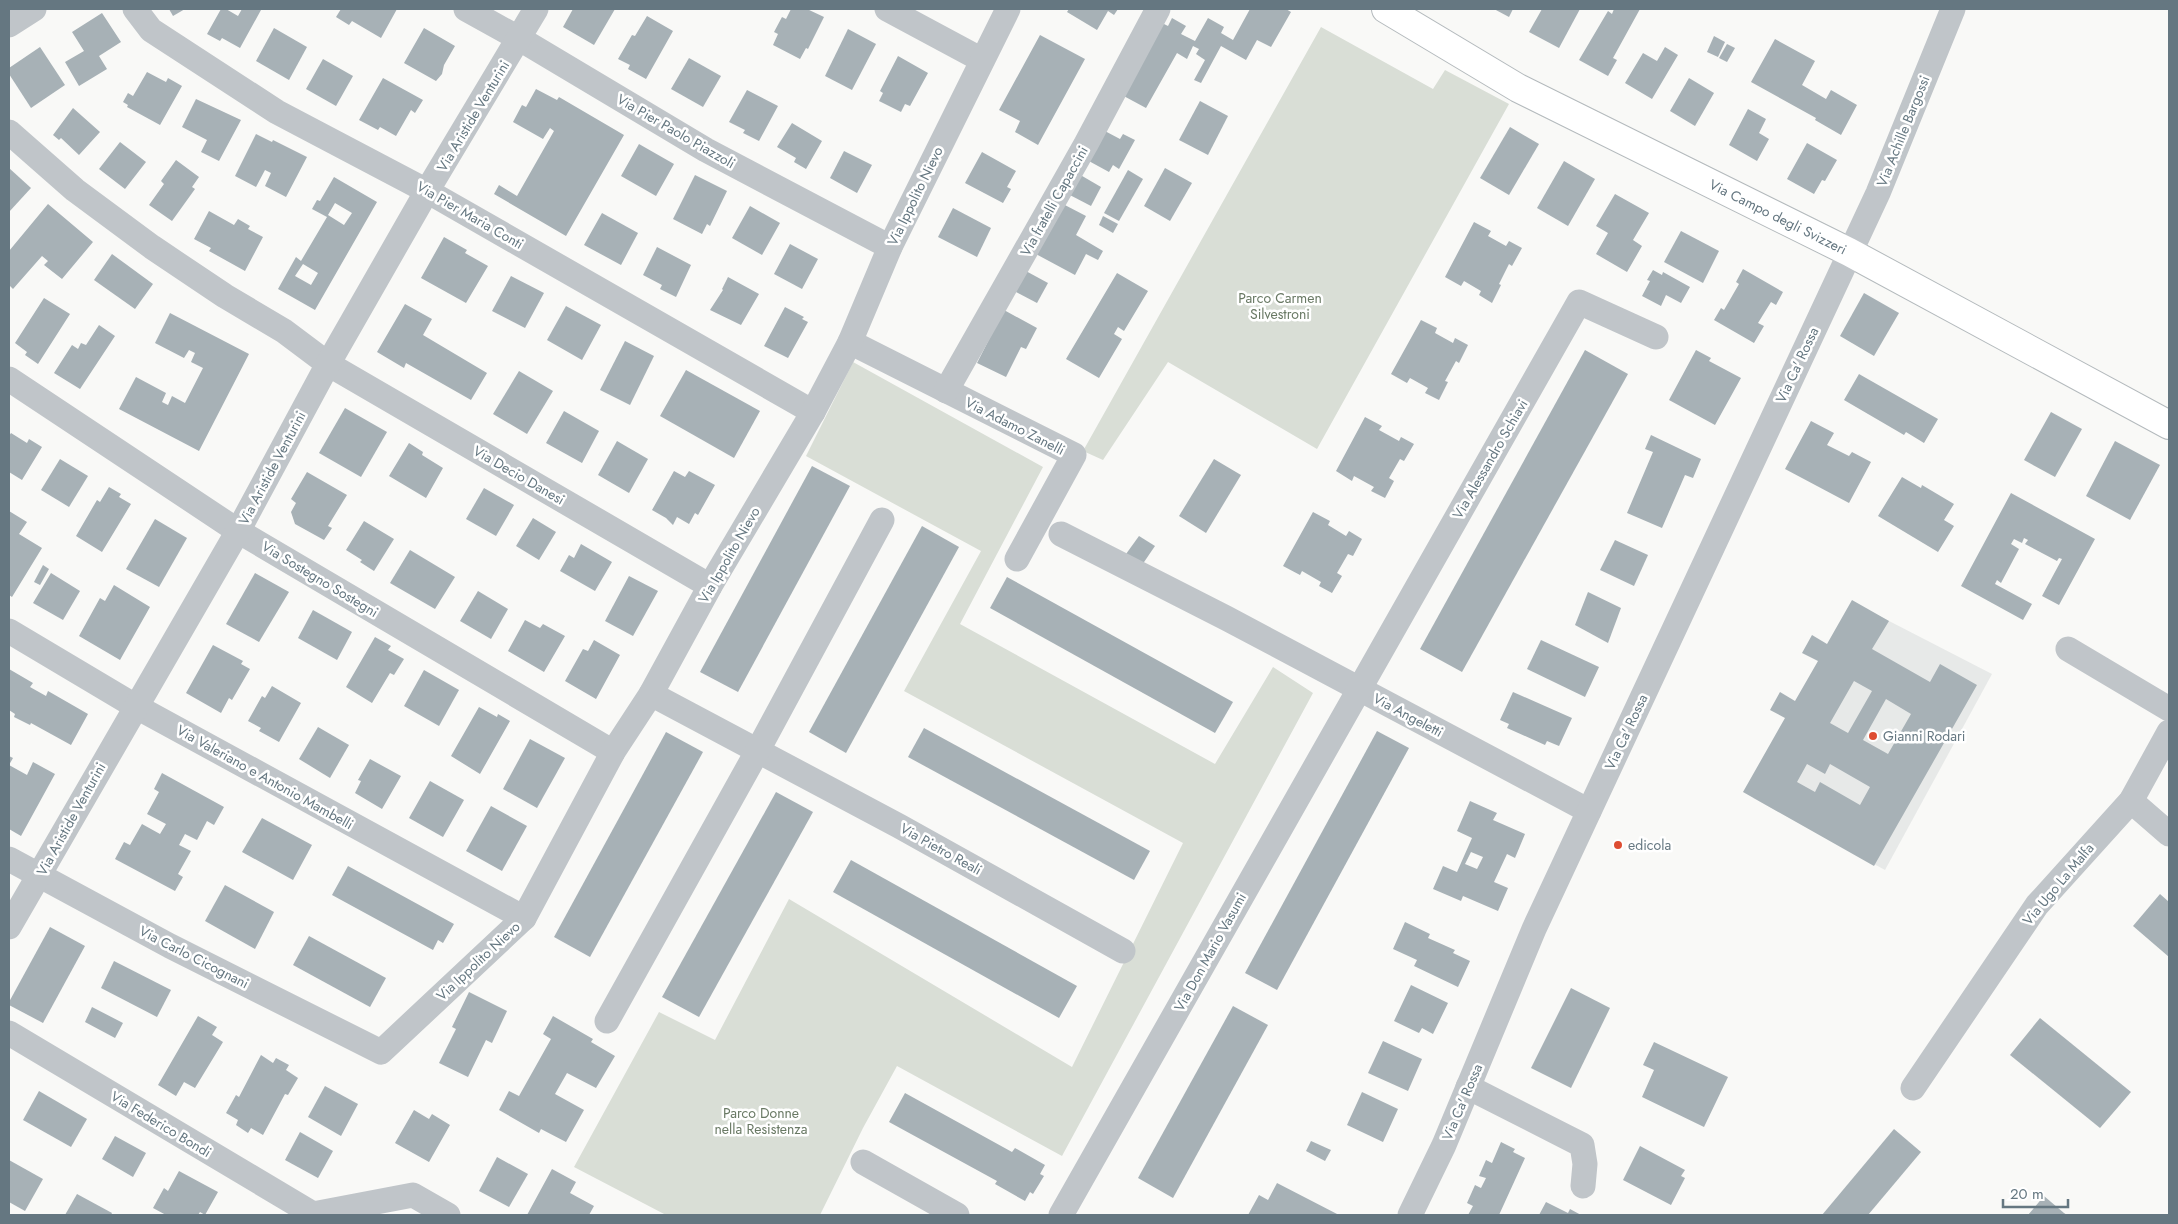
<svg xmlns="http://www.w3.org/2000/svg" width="2178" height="1224" font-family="Jost,sans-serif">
<rect width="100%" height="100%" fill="#f9f9f7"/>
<!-- built -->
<polygon fill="#e7e9e8" points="1858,605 1992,674 1885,870 1753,798"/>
<!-- green -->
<g fill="#d9ded6">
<polygon points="1321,27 1433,89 1445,70 1509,104 1317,449 1168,362 1103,460 1083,451"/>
<polygon points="853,362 1043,467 960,624 1215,764 1273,667 1313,693 1062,1156 897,1066 863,1128 820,1215 666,1215 574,1167 659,1012 715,1040 789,899 1072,1067 1183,843 904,691 981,551 806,456"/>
</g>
<!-- building -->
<g fill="#a7b1b6" fill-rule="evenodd">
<polygon points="169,9 185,9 173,16"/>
<polygon points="221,9 226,9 238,16 242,9 261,10 240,48 222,38 220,41 207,34"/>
<polygon points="341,9 397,9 381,38 352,21 349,25 336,17"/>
<polygon points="573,9 615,9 594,45 563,27"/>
<polygon points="791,9 807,9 824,17 808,49 806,48 800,59 773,45 778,34 774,32 782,17 786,19"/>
<polygon points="1069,9 1118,9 1114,15 1108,11 1097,30 1067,12"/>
<polygon points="1250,9 1286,9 1291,12 1271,47 1257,40 1246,60 1221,46 1201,83 1194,80 1205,60 1196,54 1199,49 1193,46 1187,59 1177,53 1146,108 1120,94 1160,22 1168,26 1172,18 1186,26 1181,34 1195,41 1208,18 1224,27 1221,33 1233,40"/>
<polygon points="1494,9 1513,9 1509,17"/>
<polygon points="1542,9 1580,9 1559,48 1529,32"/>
<polygon points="1614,9 1640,9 1613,58 1617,60 1608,76 1579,60 1608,11 1612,14"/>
<polygon points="102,13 121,42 99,56 107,69 79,86 65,62 84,51 72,32"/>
<polygon points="647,16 673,31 646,79 628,69 630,65 618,59 632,35 635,36"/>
<polygon points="274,28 307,47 289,80 256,61"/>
<polygon points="424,28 455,46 444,65 442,74 436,81 404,63"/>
<polygon points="848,29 876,44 852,90 825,76"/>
<polygon points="1040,35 1085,59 1038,145 1015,132 1020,121 999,110"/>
<polygon points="1714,36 1725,42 1718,57 1707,52"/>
<polygon points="1775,39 1815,61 1802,85 1826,99 1831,90 1857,105 1841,135 1815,120 1816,118 1751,82"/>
<polygon points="1727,44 1735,48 1727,62 1719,58"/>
<polygon points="40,47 65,85 31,108 9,74 9,68"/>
<polygon points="1665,47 1678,55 1652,99 1625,83 1643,53 1657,61"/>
<polygon points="898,56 928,73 910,106 905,104 901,112 879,101 883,93 880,91"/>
<polygon points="689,58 721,76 703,107 671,89"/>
<polygon points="323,59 353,76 336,106 306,89"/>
<polygon points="147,72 166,82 168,78 182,86 160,125 127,107 128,105 123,102 128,93 133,96"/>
<polygon points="383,78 423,100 415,113 411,110 396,136 380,127 378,130 359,120"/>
<polygon points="1689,78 1714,93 1695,126 1670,111"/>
<polygon points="536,89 557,100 559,97 624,135 566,236 494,194 499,185 517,196 554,131 550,128 543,139 513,122 522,105 526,107"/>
<polygon points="747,90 778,106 759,141 743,133 745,130 729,122"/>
<polygon points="196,99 241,120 219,161 201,152 207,140 182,127"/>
<polygon points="1200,101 1228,116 1208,155 1179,140"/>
<polygon points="73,108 100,132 79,155 61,138 59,140 53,135"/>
<polygon points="1748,109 1766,119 1759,133 1769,139 1757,161 1729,145"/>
<polygon points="792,123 822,141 806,169 794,162 796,158 777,147"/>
<polygon points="1510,127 1539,144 1509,195 1480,178"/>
<polygon points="1103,130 1120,139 1123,134 1135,140 1119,169 1113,165 1109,172 1087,160"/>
<polygon points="256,134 272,142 273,140 307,157 286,197 265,186 271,173 265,170 256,187 235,176"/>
<polygon points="120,142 146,162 125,189 99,169"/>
<polygon points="1807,143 1837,160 1825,181 1822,180 1814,194 1787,179"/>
<polygon points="639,144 674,164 656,196 621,176"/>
<polygon points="844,151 872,165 857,193 830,178"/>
<polygon points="982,152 1016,171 1007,187 1011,189 1003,203 965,183"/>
<polygon points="176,160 199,177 192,187 195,189 172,221 149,205 164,184 161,181"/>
<polygon points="1564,161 1595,179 1568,226 1537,208"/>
<polygon points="9,168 31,188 9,212"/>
<polygon points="1165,168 1192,183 1170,221 1144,206"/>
<polygon points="1128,170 1143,179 1119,221 1104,213"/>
<polygon points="1077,173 1101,187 1091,206 1066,193"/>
<polygon points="695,175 727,191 710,226 707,224 702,234 673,219"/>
<path d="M334 177 377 202 315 310 278 289 296 257 301 261 327 217 312 209 317 200 320 201ZM335 203 352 213 344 225 328 215ZM303 264 318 273 311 285 295 276Z"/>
<polygon points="1615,194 1649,213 1633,240 1642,246 1627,272 1596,254 1608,233 1596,226"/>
<polygon points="1061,203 1086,216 1076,235 1103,251 1098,260 1086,254 1075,275 1034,253"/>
<polygon points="48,204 93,242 62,279 44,265 48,261 42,256 13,289 9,285 9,251"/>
<polygon points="750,206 780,223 762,255 732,238"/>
<polygon points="953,208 991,228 977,257 938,237"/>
<polygon points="209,211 234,225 238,219 250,226 248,229 263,237 245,271 209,251 211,248 194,239"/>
<polygon points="602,213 638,233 621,265 584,245"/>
<polygon points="1103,216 1118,224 1113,233 1099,225"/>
<polygon points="1474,222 1491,231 1488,236 1506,246 1509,241 1522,248 1512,266 1509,264 1499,284 1501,285 1492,303 1479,295 1481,291 1464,281 1461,286 1445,277"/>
<polygon points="1681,231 1719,251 1703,283 1664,262"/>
<polygon points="444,237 467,250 465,253 488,266 466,303 421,278"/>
<polygon points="790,244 818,259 802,289 774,274"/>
<polygon points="657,247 691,265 676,297 660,289 662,285 643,275"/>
<polygon points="112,254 153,284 135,309 94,280"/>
<polygon points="1743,269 1783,292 1776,305 1771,302 1758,323 1764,326 1754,343 1714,320 1721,308 1724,310 1739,284 1736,282"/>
<polygon points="1024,270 1048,283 1037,303 1014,291"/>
<polygon points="1653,270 1662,275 1663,272 1690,287 1681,303 1666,295 1661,306 1642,296 1650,281 1647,280"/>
<polygon points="1117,273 1148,291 1124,331 1118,327 1114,334 1122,339 1099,378 1066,359"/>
<polygon points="511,276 544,293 525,328 492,311"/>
<polygon points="728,277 759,294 741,325 710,310 723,290 722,289"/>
<polygon points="1864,293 1899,313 1874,356 1840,336"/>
<polygon points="44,298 70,314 38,364 25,355 27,352 15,343"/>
<polygon points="405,304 432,319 423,335 487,373 471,400 406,363 404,368 377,352"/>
<polygon points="566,306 601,325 582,360 547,340"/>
<polygon points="785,307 804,317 802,319 808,322 788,358 764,346"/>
<polygon points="1004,310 1037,328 1026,349 1021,347 1006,377 977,363"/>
<polygon points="170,313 249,354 199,451 119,409 136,377 166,393 162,402 168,405 172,396 185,403 203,368 191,362 195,353 189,350 184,358 155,343"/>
<polygon points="1421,320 1437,328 1435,333 1453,343 1455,338 1468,345 1459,363 1456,361 1445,381 1448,382 1439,400 1425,393 1428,388 1410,378 1407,383 1391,374"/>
<polygon points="99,325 115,336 80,389 54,373 72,345 78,349 81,343 86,345"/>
<polygon points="625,341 654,356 630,405 600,390"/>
<polygon points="1585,350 1628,374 1462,672 1420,649"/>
<polygon points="1696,350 1711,358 1709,361 1741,378 1715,425 1669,400"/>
<polygon points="686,370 760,411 734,458 660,416"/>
<polygon points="519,371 553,391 527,434 493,414"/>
<polygon points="1859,374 1938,419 1924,443 1906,432 1904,435 1844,400"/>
<polygon points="345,408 387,432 361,477 319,453"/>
<polygon points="564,411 599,431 582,463 546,443"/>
<polygon points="2051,412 2082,429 2055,477 2024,460"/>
<polygon points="1365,417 1382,426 1379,430 1399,441 1401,437 1414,444 1404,461 1400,459 1389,478 1394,481 1385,498 1371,491 1374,487 1354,476 1352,481 1336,471"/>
<polygon points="1811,421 1834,433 1827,445 1849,456 1852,452 1871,462 1849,503 1785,469"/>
<polygon points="11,433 27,443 29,439 42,447 22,480 9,472 9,436"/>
<polygon points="1651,435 1701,459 1693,478 1685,475 1662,528 1627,513 1653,452 1645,449"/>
<polygon points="617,441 648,459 629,493 598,475"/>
<polygon points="2115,441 2160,465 2130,520 2086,496"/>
<polygon points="409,443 423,452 422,455 443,468 426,498 389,476"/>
<polygon points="60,459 88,476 69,507 41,490"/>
<polygon points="1214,459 1241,475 1206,533 1179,516"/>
<polygon points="812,466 850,486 738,692 700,672"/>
<polygon points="674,471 685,477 689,471 715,485 698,515 695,513 689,524 677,517 673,525 666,518 652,510"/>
<polygon points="307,472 347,495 328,526 332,528 324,540 295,524 291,512 296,503 291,499"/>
<polygon points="1902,477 1921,488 1922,485 1954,504 1944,520 1954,526 1938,552 1878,516"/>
<polygon points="109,487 121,494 119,497 131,504 102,552 76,536 97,500 100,502"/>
<polygon points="484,488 514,505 496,536 466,519"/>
<polygon points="2011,493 2095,539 2059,605 2042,596 2062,559 2059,558 2057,561 2025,544 2028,540 2024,538 2022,543 2014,539 2011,544 2019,549 2001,583 1997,580 1995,584 2032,604 2023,620 1961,586"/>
<polygon points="9,511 27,522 19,534 42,548 12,597 9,595"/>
<polygon points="1313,512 1330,521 1328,525 1346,536 1349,531 1362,539 1353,556 1348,554 1337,573 1342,576 1332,593 1319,586 1321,582 1302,571 1300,575 1283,566"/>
<polygon points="533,518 556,532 539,560 516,546"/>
<polygon points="155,519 187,538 159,587 126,569"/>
<polygon points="364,521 394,539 374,571 360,562 362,560 346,550"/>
<polygon points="922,526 959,547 846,753 809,732"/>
<polygon points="1139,536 1155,546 1142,565 1126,554"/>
<polygon points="1615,540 1648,555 1634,586 1600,570"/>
<polygon points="581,544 612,562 595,591 560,571 569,555 574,558"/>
<polygon points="410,550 455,577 435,609 390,583"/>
<polygon points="43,565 49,569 40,585 34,582"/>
<polygon points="51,573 80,591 63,620 33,603"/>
<polygon points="255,573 289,592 259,642 226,624"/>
<polygon points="629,576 658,591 633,636 605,621"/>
<polygon points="1007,577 1233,702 1215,733 990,608"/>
<polygon points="114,585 150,607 120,660 79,636 100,598 105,601"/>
<polygon points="478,591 508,609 491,639 460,621"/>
<polygon points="1588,592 1621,608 1608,643 1575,625"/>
<path d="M1852 600 1889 621 1872 649 1930 682 1940 664 1977 685 1874 866 1743 792 1785 718 1770 710 1780 692 1795 701 1818 661 1802 653 1812 635 1827 644ZM1854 681 1872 691 1848 733 1830 723ZM1886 699 1911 714 1888 754 1863 740ZM1807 764 1825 774 1830 764 1870 787 1860 805 1820 782 1815 792 1797 782Z"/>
<polygon points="313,610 352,632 337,660 298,638"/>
<polygon points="525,620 540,628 543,624 565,636 544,672 508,651"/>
<polygon points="375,637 391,646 388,650 404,659 394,675 390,673 372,703 346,687"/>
<polygon points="594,640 620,655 596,699 565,681 583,649 588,651"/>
<polygon points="1541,640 1599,667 1585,697 1527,669"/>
<polygon points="213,645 243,661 241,664 250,669 232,700 229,698 221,713 186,693"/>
<polygon points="9,669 33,683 30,687 46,696 48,691 88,714 71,745 31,723 30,725 14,717 15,714 9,710"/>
<polygon points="424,670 459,690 439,726 404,706"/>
<polygon points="272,686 301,703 279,742 259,731 261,728 248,721 262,696 265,698"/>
<polygon points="1513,692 1572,718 1559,746 1547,741 1545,745 1507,728 1509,724 1500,720"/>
<polygon points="479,707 497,717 498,714 510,721 480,774 451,756"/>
<polygon points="318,727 349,745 330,778 299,759"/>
<polygon points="924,728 1150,851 1134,880 908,757"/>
<polygon points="1377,731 1409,748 1277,990 1245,973"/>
<polygon points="666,732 703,752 590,957 554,937"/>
<polygon points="530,739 565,758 537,808 503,789"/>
<polygon points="9,756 13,758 9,765 27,775 33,762 55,774 21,836 9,829"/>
<polygon points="370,759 401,776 382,809 355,793 361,781 358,780"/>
<polygon points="162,773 224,807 214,825 207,821 197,840 185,834 179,845 191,851 178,874 183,877 175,891 115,859 124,842 130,845 142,824 160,834 166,824 147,814 159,792 154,789"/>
<polygon points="430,781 464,800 443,837 409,818"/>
<polygon points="776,792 813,812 699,1017 662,997"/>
<path d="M1470 801 1497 813 1493 820 1525 834 1515 858 1507 854 1494 882 1508 888 1498 911 1463 896 1461 901 1433 889 1443 866 1457 872 1472 838 1457 831ZM1471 852 1483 857 1477 869 1465 864Z"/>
<polygon points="491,806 527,826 502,871 466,851"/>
<polygon points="262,818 312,845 293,880 242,852"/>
<polygon points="851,860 1077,986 1059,1018 833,892"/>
<polygon points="348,866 454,924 443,943 438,940 433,950 332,895"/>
<polygon points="225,885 274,912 255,949 205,921"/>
<polygon points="2160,894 2169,902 2169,957 2133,926"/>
<polygon points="1405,922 1430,934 1428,938 1455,950 1453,953 1470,961 1458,987 1414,966 1417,960 1393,949"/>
<polygon points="50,927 85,946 43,1023 9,1005 9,1002"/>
<polygon points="309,936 386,978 370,1007 293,965"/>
<polygon points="114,961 171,990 157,1017 101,988"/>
<polygon points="1411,985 1448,1003 1433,1034 1422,1028 1419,1033 1394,1021"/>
<polygon points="1571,988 1610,1008 1571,1088 1531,1068"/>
<polygon points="469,992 507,1011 492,1043 486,1040 468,1077 439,1063 456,1029 452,1027"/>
<polygon points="1233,1006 1268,1025 1173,1198 1138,1178"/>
<polygon points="92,1007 123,1023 115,1038 85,1022"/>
<polygon points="198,1016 217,1027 212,1035 223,1042 195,1088 184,1082 176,1096 158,1085"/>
<polygon points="553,1016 593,1039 591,1042 615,1056 596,1088 567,1073 555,1094 584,1110 566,1142 541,1129 539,1133 499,1110 509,1091 519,1096 551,1039 543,1034"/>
<polygon points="2040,1018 2131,1092 2100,1128 2010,1055"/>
<polygon points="1383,1041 1422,1059 1408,1091 1368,1073"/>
<polygon points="1654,1042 1728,1077 1704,1127 1642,1097 1654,1070 1643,1065"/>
<polygon points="261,1055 273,1063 276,1058 289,1065 286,1070 298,1078 288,1095 285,1094 263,1135 251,1128 248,1133 236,1125 238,1120 226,1113 236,1095 239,1097"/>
<polygon points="325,1086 358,1104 341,1136 308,1117"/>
<polygon points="39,1091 87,1119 71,1147 23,1120"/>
<polygon points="1362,1092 1398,1109 1383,1142 1347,1125"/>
<polygon points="905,1093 1012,1152 1015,1148 1045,1165 1040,1174 1044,1176 1033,1194 1030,1192 1025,1201 995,1184 997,1181 889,1122"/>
<polygon points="414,1110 429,1119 432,1114 450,1125 429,1162 395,1143"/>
<polygon points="1894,1129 1921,1152 1868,1215 1822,1215"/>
<polygon points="300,1132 333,1151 318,1178 285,1160"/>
<polygon points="115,1136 146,1153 133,1177 102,1159"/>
<polygon points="1311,1141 1331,1150 1325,1161 1306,1151"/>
<polygon points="1501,1142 1515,1149 1513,1152 1525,1158 1499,1215 1468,1215 1473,1206 1467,1203 1475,1185 1481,1188 1486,1178 1479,1176 1486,1160 1492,1163"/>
<polygon points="1640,1146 1685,1170 1681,1176 1685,1178 1671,1205 1623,1180"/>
<polygon points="497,1157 528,1174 509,1207 479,1191"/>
<polygon points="9,1160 43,1179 25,1211 9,1202"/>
<polygon points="552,1169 576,1182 570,1193 594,1206 589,1215 527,1215"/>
<polygon points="179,1171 218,1192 205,1215 200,1212 198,1215 166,1215 153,1208 164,1188 168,1191"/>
<polygon points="1277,1183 1339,1215 1248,1215 1259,1195 1268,1200"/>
<polygon points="77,1194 112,1213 111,1215 65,1215"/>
<polygon points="2044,1196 2064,1213 2067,1215 2028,1215"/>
<polygon points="1546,1202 1568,1213 1570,1209 1581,1215 1539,1215"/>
</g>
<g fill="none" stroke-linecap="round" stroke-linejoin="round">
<!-- major casing -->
<g stroke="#b4babd" stroke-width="30">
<g id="major">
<path id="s1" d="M1386 9 1518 88 1849 252 2169 425"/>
</g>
</g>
<!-- minor -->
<g stroke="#c0c5c9" stroke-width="25">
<polyline points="135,9 151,30 277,112 427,191 813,412"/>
<polyline points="466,9 520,39 706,150 890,247"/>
<polyline points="887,9 982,60"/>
<polyline points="9,25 34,9"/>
<polyline points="9,132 75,190 152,247 225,296 284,331 328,364 710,586"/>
<polyline points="850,342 1074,455 1017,559"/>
<polyline points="9,379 238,531 613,752"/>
<polyline points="946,391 1086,144 1158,9"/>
<polyline points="1061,534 1226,618 1589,811"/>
<polyline points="9,631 135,706 524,918"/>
<polyline points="2068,649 2169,709"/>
<polyline points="651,694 899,826 1123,951"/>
<polyline points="2131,801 2169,834"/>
<polyline points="9,859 170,946 381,1052 524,918 613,752 651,694 710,586 813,412 850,342 890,247 1008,9"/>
<polyline points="9,927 238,531 328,364 427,191 536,9"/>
<polyline points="607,1021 758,750 882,520"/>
<polyline points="9,1033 313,1214 413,1195 448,1215"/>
<polyline points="1468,1087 1582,1145 1585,1164 1583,1186"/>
<polyline points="1913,1088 2037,905 2131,801 2169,732"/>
<polyline points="863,1162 957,1215"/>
<polyline points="1061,1215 1579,302 1656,337"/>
<polyline points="1410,1215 1444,1145 1534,929 1878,193 1953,9"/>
</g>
<!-- major -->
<use href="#major" stroke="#fff" stroke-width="28"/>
</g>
<!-- markers -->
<g fill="#de4d32" stroke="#fff" stroke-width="2">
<circle cx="1873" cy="736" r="5"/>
<circle cx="1618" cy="845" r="5"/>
</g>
<g text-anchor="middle" stroke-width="5" stroke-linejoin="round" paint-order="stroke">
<!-- street labels -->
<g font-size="14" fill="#657781" stroke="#fff">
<text transform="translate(473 116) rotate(-59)" y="5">Via Aristide Venturini</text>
<text transform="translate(676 131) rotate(30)" y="5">Via Pier Paolo Piazzoli</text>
<text transform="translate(1903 131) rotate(-68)" y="5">Via Achille Bargossi</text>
<text transform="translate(915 196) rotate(-64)" y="5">Via Ippolito Nievo</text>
<text transform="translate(1054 201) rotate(-61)" y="5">Via fratelli Capaccini</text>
<text transform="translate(470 215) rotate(30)" y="5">Via Pier Maria Conti</text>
<text dy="5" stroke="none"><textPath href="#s1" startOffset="444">Via Campo degli Svizzeri</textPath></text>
<text transform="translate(1797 365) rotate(-65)" y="5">Via Ca' Rossa</text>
<text transform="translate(1015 426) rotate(27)" y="5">Via Adamo Zanelli</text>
<text transform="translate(1490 459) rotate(-60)" y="5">Via Alessandro Schiavi</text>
<text transform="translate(272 468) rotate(-62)" y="5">Via Aristide Venturini</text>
<text transform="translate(519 475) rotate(30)" y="5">Via Decio Danesi</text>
<text transform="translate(729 555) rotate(-60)" y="5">Via Ippolito Nievo</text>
<text transform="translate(320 579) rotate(31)" y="5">Via Sostegno Sostegni</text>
<text transform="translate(1408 715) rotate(28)" y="5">Via Angeletti</text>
<text transform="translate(1626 732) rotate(-65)" y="5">Via Ca' Rossa</text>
<text transform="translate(265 777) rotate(29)" y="5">Via Valeriano e Antonio Mambelli</text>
<text transform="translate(71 819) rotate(-61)" y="5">Via Aristide Venturini</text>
<text transform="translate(941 849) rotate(29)" y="5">Via Pietro Reali</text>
<text transform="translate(2058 884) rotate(-50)" y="5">Via Ugo La Malfa</text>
<text transform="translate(1210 952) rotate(-61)" y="5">Via Don Mario Vasumi</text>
<text transform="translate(194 957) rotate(27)" y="5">Via Carlo Cicognani</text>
<text transform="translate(478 961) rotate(-43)" y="5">Via Ippolito Nievo</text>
<text transform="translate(1462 1102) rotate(-67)" y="5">Via Ca' Rossa</text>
<text transform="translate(161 1124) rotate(31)" y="5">Via Federico Bondi</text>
</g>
<!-- park labels -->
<g font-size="14" fill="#697964" stroke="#fff">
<text x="1280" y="303">Parco Carmen<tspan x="1280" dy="16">Silvestroni</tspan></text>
<text x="761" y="1118">Parco Donne<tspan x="761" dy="16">nella Resistenza</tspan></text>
</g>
<!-- poi labels -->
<g font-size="14" fill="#657781" stroke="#fff" text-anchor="start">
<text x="1883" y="741">Gianni Rodari</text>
<text x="1628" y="850">edicola</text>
</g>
</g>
<!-- border -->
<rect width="2178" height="1224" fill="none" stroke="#657781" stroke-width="20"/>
<!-- scale -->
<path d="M2003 1199v8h65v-8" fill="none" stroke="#657781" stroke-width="2.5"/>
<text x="2010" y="1199" font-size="15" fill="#657781" stroke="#ffffff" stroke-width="4" paint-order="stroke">20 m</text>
</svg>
